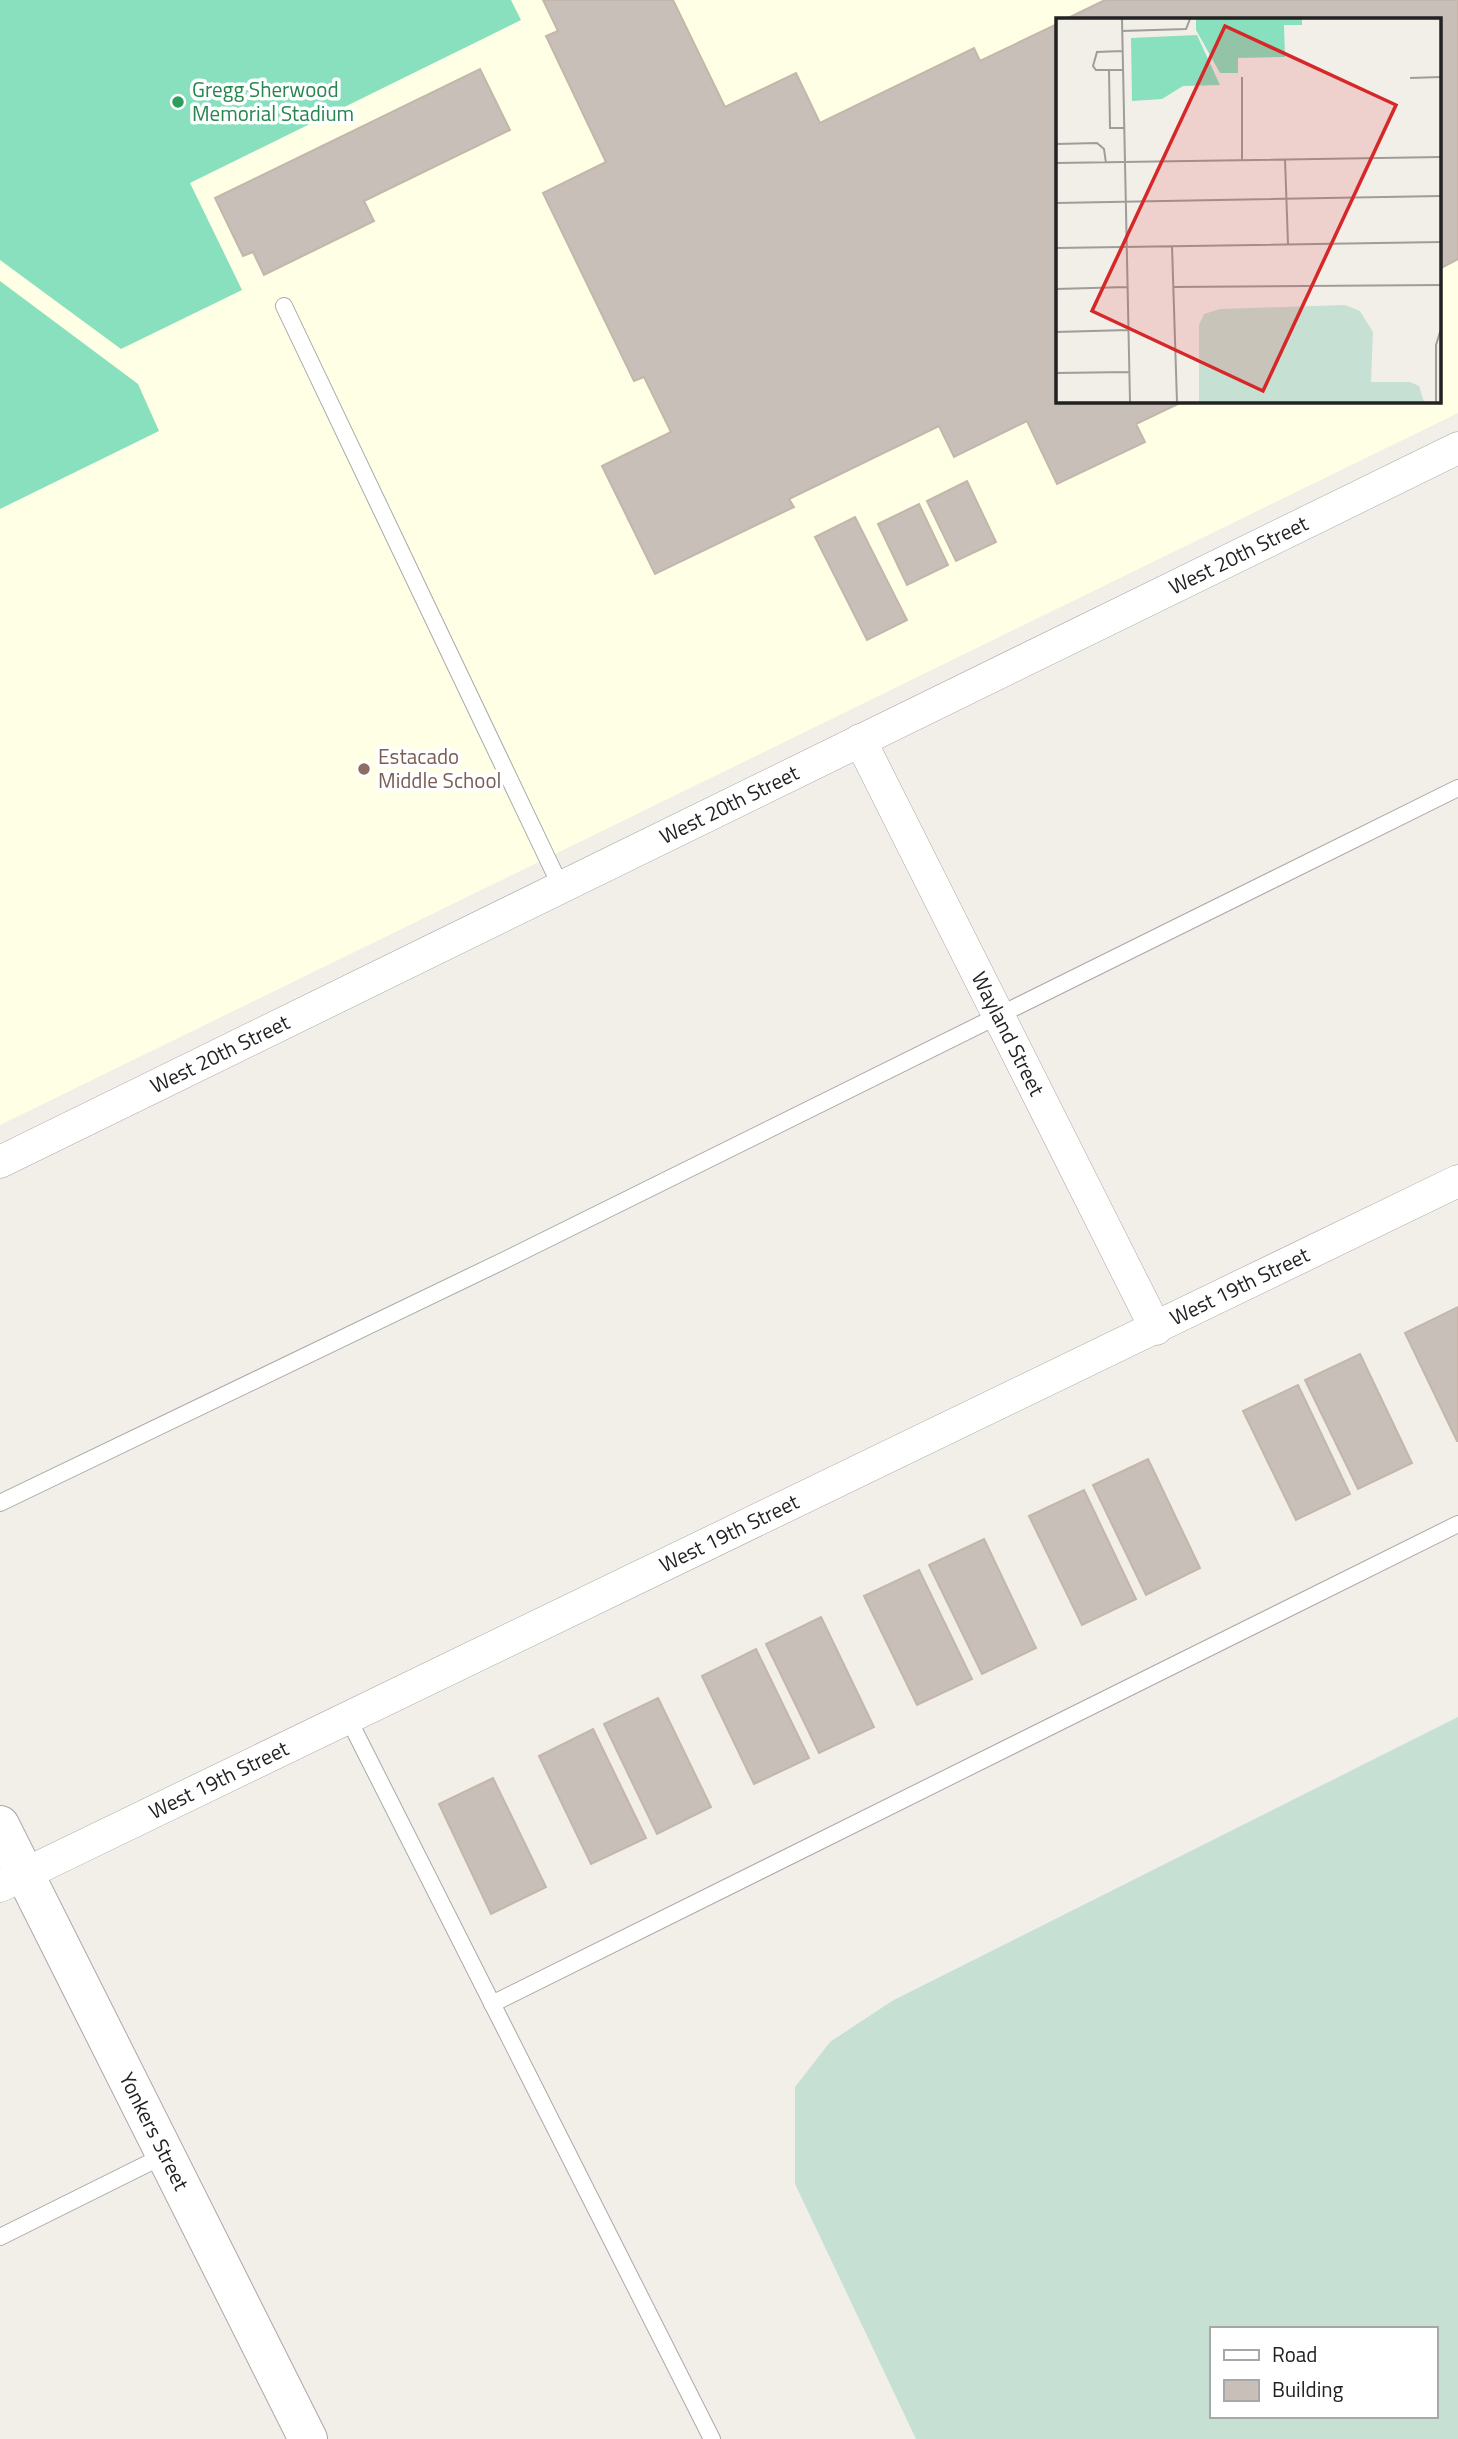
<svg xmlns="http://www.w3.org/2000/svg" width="1458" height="2439" font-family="'Titillium Web',sans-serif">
<rect width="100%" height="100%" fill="#f2efe9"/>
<!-- education -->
<path fill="#ffffe5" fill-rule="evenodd" d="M0 0H1458V413L0 1125ZM1057 19H1439V401H1057Z"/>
<!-- wetland -->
<path fill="#c6e0d4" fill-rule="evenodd" d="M1458 1717V2439H916L795 2184V2087L830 2042 892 2001ZM1211 2329H1435V2416H1211Z"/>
<!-- pitch -->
<g fill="#88e0be">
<polygon points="0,0 511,0 521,20 190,183 242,290 121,349 0,260"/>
<polygon points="0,281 138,384 159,431 0,509"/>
</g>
<!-- building -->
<g fill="#c7bfb8" stroke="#c4b6ab" stroke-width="2">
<polygon points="543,0 673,0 725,107 796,73 820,123 974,48 980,61 1057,24 1057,401 1184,401 1136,424 1145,442 1057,484 1027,421 954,457 939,426 789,499 794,507 655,574 602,466 671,432 644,377 634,381 543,193 606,162 546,36 558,31"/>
<polygon points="1105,0 1458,0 1458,259 1439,269 1439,19 1066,19"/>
<polygon points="480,69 510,130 364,201 374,221 264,275 253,252 243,256 215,198"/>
<polygon points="967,481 996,542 956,561 927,501"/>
<polygon points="919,504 948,565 907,585 878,524"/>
<polygon points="855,517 907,620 867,640 815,537"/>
<polygon points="1458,1307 1458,1441 1457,1441 1405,1333"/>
<polygon points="1360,1354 1412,1463 1358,1489 1305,1380"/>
<polygon points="1298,1385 1350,1494 1296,1520 1243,1411"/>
<polygon points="1148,1459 1200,1568 1146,1595 1093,1485"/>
<polygon points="1084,1490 1136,1599 1082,1625 1029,1516"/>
<polygon points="984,1539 1036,1648 982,1674 929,1565"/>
<polygon points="919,1570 972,1679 917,1705 864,1596"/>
<polygon points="821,1617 874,1727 819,1753 766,1644"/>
<polygon points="756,1649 809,1758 754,1784 702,1676"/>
<polygon points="658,1698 711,1807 657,1834 604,1724"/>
<polygon points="593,1729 646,1838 591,1864 539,1756"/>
<polygon points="493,1778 546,1887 491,1914 439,1804"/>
</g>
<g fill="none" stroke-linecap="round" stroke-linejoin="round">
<!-- service casing -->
<g stroke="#a9a9a9" stroke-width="18">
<g id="service">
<polyline points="284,306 561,887"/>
<polyline points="0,1503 507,1259 1458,788"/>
<polyline points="348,1718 712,2439"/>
<polyline points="492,2004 1458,1524"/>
<polyline points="0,2237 165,2155"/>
</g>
</g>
<!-- minor casing -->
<g stroke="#a9a9a9" stroke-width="33">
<g id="minor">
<path id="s1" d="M860 740 1156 1329"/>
<path id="s2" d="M0 1162 1458 448"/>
<path id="s3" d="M0 1886 1458 1181"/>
</g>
</g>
<!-- tertiary casing -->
<g stroke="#a9a9a9" stroke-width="40">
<g id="tertiary">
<path id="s4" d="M0 1825 308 2439"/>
</g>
</g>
<!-- service -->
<use href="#service" stroke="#fff" stroke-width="16"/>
<!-- minor -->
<use href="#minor" stroke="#fff" stroke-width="32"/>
<!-- tertiary -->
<use href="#tertiary" stroke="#fff" stroke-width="38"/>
</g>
<!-- markers -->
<circle fill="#2e9e5b" stroke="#fff" stroke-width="2.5" cx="178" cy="102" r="7"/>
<circle fill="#8d6e63" stroke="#fff" stroke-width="2.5" cx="364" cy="769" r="7"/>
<g text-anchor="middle" stroke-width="7" stroke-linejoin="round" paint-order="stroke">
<!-- leisure labels -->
<g font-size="21" fill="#27864d" stroke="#fff" text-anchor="start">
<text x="192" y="97">Gregg Sherwood<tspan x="192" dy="24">Memorial Stadium</tspan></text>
</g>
<!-- street labels -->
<g font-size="21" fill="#222" stroke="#fff">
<text dy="7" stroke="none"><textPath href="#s2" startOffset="1379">West 20th Street</textPath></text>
<text dy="7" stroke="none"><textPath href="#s2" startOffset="812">West 20th Street</textPath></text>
<text dy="7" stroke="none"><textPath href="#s1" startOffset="329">Wayland Street</textPath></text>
<text dy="7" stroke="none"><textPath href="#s2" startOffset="245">West 20th Street</textPath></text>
<text dy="7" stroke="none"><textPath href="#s3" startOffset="1377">West 19th Street</textPath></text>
<text dy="7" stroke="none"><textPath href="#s3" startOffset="810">West 19th Street</textPath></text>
<text dy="7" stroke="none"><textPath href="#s3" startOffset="243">West 19th Street</textPath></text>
<text dy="7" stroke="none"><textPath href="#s4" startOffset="343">Yonkers Street</textPath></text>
</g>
<!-- education labels -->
<g font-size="21" fill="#785e54" stroke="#fff" text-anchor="start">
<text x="378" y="764">Estacado<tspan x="378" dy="24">Middle School</tspan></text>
</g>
</g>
<!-- overview -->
<g transform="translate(1056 18)">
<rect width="385" height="385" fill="#f2efe9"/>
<path d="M289 287 304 293 317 314 315 364H354L363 368 368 384H143V307L148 296 164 291Z" fill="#c6e0d4"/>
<path d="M140 1H246V7H228L229 39 182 40V55H164L140 12ZM141 17 164 67 127 68 106 81 76 83 75 20Z" fill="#88e0be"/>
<path fill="none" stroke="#9f9d99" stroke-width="2" d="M66 1 74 384M66 13 130 11 134 1M66 33 41 34 37 48 40 52H67M53 52 54 110H68M186 59V142M354 60 385 59M0 126 41 125 48 131 50 145M229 141 232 226M0 145 385 139M0 185 385 178M116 228 121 384M0 230 385 224M117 269 385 267M0 271 71 269M0 314 72 312M0 355 73 354M380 384V327L385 311"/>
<path fill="#d62828" fill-opacity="0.15" stroke="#d62828" stroke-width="3.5" d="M169 8 340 87 207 373 36 293Z"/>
<rect width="385" height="385" fill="none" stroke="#222" stroke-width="3.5"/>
</g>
<!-- legend -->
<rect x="1210" y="2327" width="228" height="91" fill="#ffffff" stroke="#a7a7a7" stroke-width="2"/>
<rect x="1224" y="2350" width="35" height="10" fill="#ffffff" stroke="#a7a7a7" stroke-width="2"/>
<text x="1272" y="2362" font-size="21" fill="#222222">Road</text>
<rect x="1224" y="2380" width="35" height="21" fill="#c7bfb8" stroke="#a7a7a7" stroke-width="2"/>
<text x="1272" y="2397" font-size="21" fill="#222222">Building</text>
</svg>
